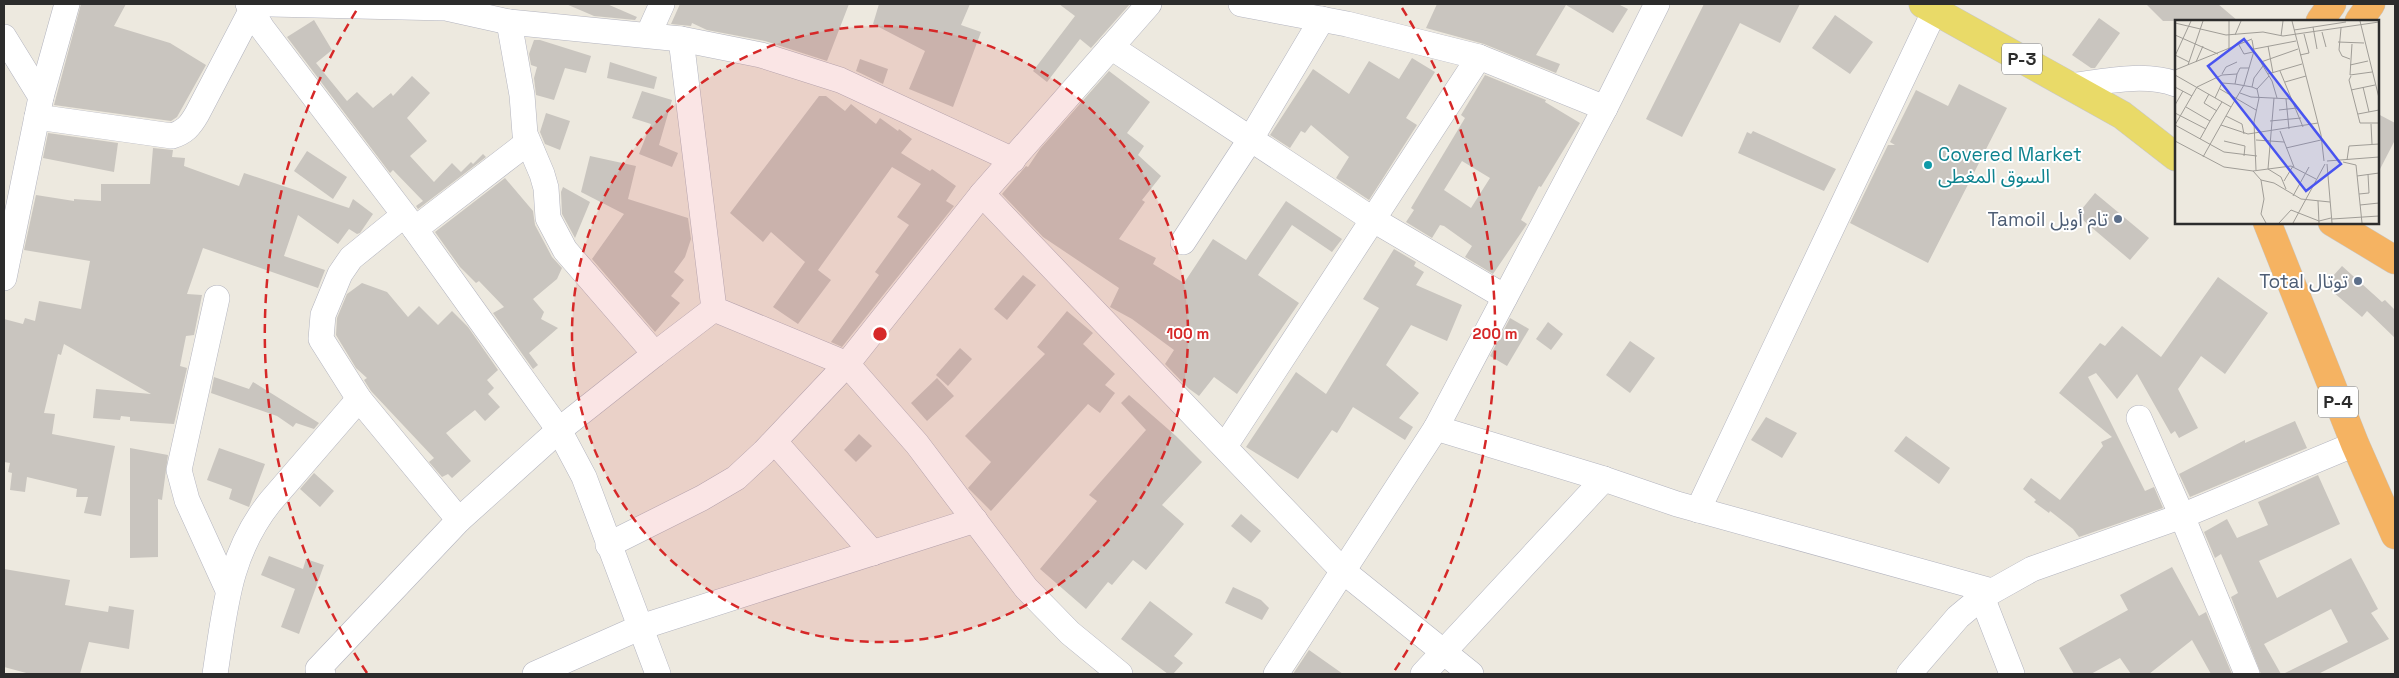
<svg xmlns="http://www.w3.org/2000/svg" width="2399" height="678" font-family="'Space Grotesk','Noto Sans Arabic',sans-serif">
<rect width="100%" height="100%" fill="#ede9df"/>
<!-- building -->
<g fill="#c9c5bf" fill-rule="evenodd">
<polygon points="81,4 126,4 114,26 170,43 206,65 177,117 171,121 54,105"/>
<polygon points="566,4 607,4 637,17 635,20 594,16"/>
<polygon points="680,4 849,4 827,61 765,41 707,30 692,23 691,26 671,24"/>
<polygon points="879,4 970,4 961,25 981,32 953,107 909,89 925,51 873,24"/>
<polygon points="1059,4 1130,4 1091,48 1080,39 1047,82 1033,71 1075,16"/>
<polygon points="1437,4 1618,4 1628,9 1613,33 1566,5 1536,55 1560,64 1556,73 1484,44 1426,28"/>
<polygon points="1704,4 1800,4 1780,43 1740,23 1682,137 1646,119"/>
<polygon points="2146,4 2218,4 2238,21 2163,21"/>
<polygon points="1835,15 1873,42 1850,74 1812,48"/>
<polygon points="2099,18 2120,33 2095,68 2091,68 2072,55"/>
<polygon points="314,20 332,50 316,63 347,101 357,92 373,108 391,93 393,96 412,76 430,93 407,118 427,141 410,156 434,182 452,163 461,172 471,162 473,164 483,154 486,157 418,209 416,206 423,201 393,170 390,173 287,37"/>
<polygon points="534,40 540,40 591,56 586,73 565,68 554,100 536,95 534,78 537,67 531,65 529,54"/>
<polygon points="1412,58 1435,72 1406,118 1417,125 1369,200 1336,178 1349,157 1311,125 1305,133 1301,131 1290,148 1270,135 1313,69 1349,94 1369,61 1399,79"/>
<polygon points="860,59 888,69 883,84 856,71"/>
<polygon points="610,62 657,77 654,89 607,78"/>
<polygon points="1109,71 1150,102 1127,133 1144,146 1138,155 1161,176 1142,200 1145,202 1119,239 1156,258 1153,264 1184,283 1213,239 1246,260 1286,201 1342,239 1332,252 1292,225 1258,275 1299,303 1237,394 1214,377 1199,396 1188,388 1165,364 1174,350 1132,319 1110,307 1119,288 1043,237 1002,194 1026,166 1028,167 1040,149"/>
<path d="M1485 75 1546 100 1545 102 1580 123 1541 187 1539 186 1521 220 1527 224 1493 274 1465 257 1472 246 1444 226 1440 225 1432 238 1406 222 1414 210 1411 208 1465 118 1461 115ZM1462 161 1490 178 1471 208 1444 190Z"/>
<polygon points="1959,84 2007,108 1928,263 1850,223 1888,145 1895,145 1890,142 1916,90 1948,106"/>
<polygon points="642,91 672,100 659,145 678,153 672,167 639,154 651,124 632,118"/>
<polygon points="819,96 826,96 845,111 851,104 876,124 880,118 898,131 899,129 912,139 901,153 930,171 932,169 956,186 946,201 954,206 842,347 831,342 879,275 875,272 909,225 897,217 921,184 892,167 818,270 831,280 798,324 773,307 805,262 771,232 763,242 730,213"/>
<polygon points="546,113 570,121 560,150 545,144 540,132"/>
<polygon points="2378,114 2395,123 2395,140 2378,173"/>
<polygon points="1753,131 1836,169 1824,191 1738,153 1747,132 1751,134"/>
<polygon points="48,133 118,143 114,172 43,158"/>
<polygon points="153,148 173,150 172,157 185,158 184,166 239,186 244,173 349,208 353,199 373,214 360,233 357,234 349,229 338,244 298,215 284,256 325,270 318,288 203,248 187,294 202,295 194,335 186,336 180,366 187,368 174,424 130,421 130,417 121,416 120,420 93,418 96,389 151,394 64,344 61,355 58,354 44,413 55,414 52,434 115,446 101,516 84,513 88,497 76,497 77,489 27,477 25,492 10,490 12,473 8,472 10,463 4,462 4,319 23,324 25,318 35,321 39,301 81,309 90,261 24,250 36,195 74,201 74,199 101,201 101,184 150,184"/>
<polygon points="307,151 347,177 333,199 294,171"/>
<polygon points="590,156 636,166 628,199 688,218 691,239 685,257 674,272 684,280 671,296 680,303 655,332 592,259 624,214 581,192"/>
<polygon points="505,178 533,211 535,225 552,257 562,268 557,279 533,299 544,312 541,319 558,328 529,353 538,365 533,369 493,313 504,307 479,281 476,283 460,267 435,232"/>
<polygon points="563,187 590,202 575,238 562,214 561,192"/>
<polygon points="2095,193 2149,238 2130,260 2077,215"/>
<polygon points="1394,249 1416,262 1414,266 1424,272 1416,285 1462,305 1447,341 1411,325 1386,365 1419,393 1399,418 1413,427 1405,440 1353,407 1337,433 1332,430 1298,479 1246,447 1296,372 1326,394 1379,308 1363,299"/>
<polygon points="2342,266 2382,302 2385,300 2395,310 2395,338 2367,311 2362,317 2325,285"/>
<polygon points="1023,275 1036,285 1007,320 994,309"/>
<polygon points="2218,277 2268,313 2225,374 2201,356 2178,389 2198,428 2179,438 2175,431 2171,434 2137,374 2117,399 2096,373 2088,377 2145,491 2154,487 2163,508 2079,537 2073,529 2050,511 2049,513 2034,502 2036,500 2023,489 2031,478 2060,500 2103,446 2101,442 2112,437 2059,393 2100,343 2105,346 2122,326 2161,357"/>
<polygon points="362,283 387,292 408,317 419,306 438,325 452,311 468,327 498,370 487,380 494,388 488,394 500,407 485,421 475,410 446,433 471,461 452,478 448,474 442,477 429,462 434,458 371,391 364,380 367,378 356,368 336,335 337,318 347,294"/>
<polygon points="1067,311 1093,333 1083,344 1115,374 1105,385 1115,393 1100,413 1088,404 991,511 968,488 991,462 965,436 1045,354 1037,347"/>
<polygon points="1510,318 1529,329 1507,366 1490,356"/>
<polygon points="1548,322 1563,334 1551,350 1536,339"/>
<polygon points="1630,341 1655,358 1630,393 1606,375"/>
<polygon points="960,348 972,359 948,386 936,375"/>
<polygon points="214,377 249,389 253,382 319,423 314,429 296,423 293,427 277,416 211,393"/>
<polygon points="937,378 954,396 927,421 911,403"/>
<polygon points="1129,395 1176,436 1202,462 1162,505 1184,524 1146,570 1133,560 1112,585 1108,582 1086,609 1040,569 1097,501 1089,495 1146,430 1121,403"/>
<polygon points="1766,417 1797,433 1782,458 1751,440"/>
<polygon points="2295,421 2307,448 2190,497 2179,474 2245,440 2245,443"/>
<polygon points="859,434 872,446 856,462 844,450"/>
<polygon points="1906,436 1950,468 1939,484 1894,451"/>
<polygon points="130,448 168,455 162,500 158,499 158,557 130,558"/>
<polygon points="219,448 265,464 249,507 229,499 232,489 207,480"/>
<polygon points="314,473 334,491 320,507 300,489"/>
<polygon points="2318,475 2340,524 2259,561 2277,598 2351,558 2378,609 2371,613 2389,639 2318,674 2283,674 2348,642 2331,609 2264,644 2281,674 2261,674 2231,597 2238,593 2221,554 2215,558 2204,532 2227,519 2237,538 2268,525 2258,502"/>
<polygon points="1241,514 1261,531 1251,543 1231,526"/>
<polygon points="269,556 303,569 306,559 324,565 299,634 281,627 295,589 261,575"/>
<polygon points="2172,567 2199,616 2206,612 2232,674 2211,674 2192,640 2149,674 2131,674 2120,658 2091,674 2074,674 2059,648 2128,610 2120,595"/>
<polygon points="4,569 70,580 65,605 108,612 109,606 134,610 129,649 89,642 80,674 30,674 4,667"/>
<polygon points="1233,587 1261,600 1269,608 1262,620 1225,603"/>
<polygon points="1150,601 1193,634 1174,656 1183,663 1173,674 1168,674 1121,639"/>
<polygon points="1309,650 1343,674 1293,674"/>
</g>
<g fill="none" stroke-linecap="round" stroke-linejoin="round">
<!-- minor casing -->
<g stroke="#b3b4bf" stroke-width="26">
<g id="minor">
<polyline points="248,4 262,28 415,229 559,430 584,477 658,674"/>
<polyline points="271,4 446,8 509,22 681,39 761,55 840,80 1013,160"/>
<polyline points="1241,4 1347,24 1479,57 1605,108"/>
<polyline points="509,22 522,95 525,134 542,174 546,188 548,218 565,250 655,354 714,309"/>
<polyline points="648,35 662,4"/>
<polyline points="4,37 41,97"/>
<polyline points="681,39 714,309 847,364 917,444 1026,588 1070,633 1120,674"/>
<polyline points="1111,47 1372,219 1505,297"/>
<path d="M2069 86C2102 82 2144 72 2176 84"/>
<path d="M37 117 172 136C185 132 190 126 197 114L252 9"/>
<polyline points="982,194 1343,571 1471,674"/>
<polyline points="415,229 527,143"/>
<polyline points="1183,242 1250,140 1322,19"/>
<polyline points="4,278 41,97 67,4"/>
<polyline points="217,298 179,470 187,500 228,590"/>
<polyline points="359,399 321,339 323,315 340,274 351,258 404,215"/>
<polyline points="2139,418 2182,516 2247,674"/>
<polyline points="1436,428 1604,479 1677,504 1992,591"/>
<polyline points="775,442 873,553"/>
<polyline points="1225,446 1479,57"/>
<polyline points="1698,510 1935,10"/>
<polyline points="608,545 702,498 736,478 764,452 847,364 982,194 1149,4"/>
<polyline points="1982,597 2012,674"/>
<path d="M215 674C225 610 228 555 270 502L359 399 459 520 559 430 655 354"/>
<polyline points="323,674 318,669 459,520"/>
<polyline points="535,674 641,627 975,520"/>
<polyline points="1276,674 1436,428 1605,108 1657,4"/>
<polyline points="1423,674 1604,479"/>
<polyline points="1909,674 1958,617 1982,597 2032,569 2182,516 2355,444"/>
</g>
</g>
<!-- major casing -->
<g stroke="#c8c8c8" stroke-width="29">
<polyline id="major" points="1923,4 2122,115 2176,157"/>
</g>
<!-- highway casing -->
<g stroke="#c8c8c8" stroke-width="29">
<g id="highway">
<polyline points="2320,21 2332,4"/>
<polyline points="2359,21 2371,4"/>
<polyline points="2267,222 2355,444 2395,535"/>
<polyline points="2332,222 2395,260"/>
</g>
</g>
<!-- minor -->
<use href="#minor" stroke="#fff" stroke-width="25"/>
<!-- major -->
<use href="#major" stroke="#e9da68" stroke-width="28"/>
<!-- highway -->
<use href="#highway" stroke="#f5b362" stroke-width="28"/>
</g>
<!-- distance rings -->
<circle cx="880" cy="334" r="308" fill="#d62828" fill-opacity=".12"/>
<g fill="none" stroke="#d62828" stroke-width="2.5" stroke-dasharray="9 6">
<circle cx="880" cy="334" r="308"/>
<path d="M367 673A615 615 0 0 1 358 8M1402 8A615 615 0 0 1 1393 673"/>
</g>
<!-- markers -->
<circle fill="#0f9aa8" stroke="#fff" stroke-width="2" cx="1928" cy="165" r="5"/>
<g fill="#5c6f8a" stroke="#fff" stroke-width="2">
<circle cx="2118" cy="219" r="5"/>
<circle cx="2358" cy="281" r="5"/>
</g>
<g text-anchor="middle" stroke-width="4" stroke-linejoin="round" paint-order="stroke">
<!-- shield labels -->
<g fill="#fff" stroke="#6b6b6b" stroke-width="1">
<rect x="2002" y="43.5" width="40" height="31" rx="4"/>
<rect x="2318" y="386.5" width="40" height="31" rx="4"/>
</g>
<g font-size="18" font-weight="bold" fill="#2c2c2c">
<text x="2022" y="65">P-3</text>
<text x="2338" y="408">P-4</text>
</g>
<!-- culture labels -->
<g font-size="19" fill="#0d838f" stroke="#fff" text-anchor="start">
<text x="1938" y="161">Covered Market<tspan x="1938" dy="22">السوق المغطى</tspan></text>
</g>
<!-- service labels -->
<g font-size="19" fill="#4e5e75" stroke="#fff" text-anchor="end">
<text x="2108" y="226">Tamoil تام أويل</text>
<text x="2348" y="288">Total توتال</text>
</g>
</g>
<!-- overview -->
<g transform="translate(2175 20)">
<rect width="204" height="204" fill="#ede9df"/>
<path fill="none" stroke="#a09d97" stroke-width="1" d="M54 1V30M117 1 146 115 149 141M185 1 204 78M0 3 51 15 88 12 108 16 204 2M138 7 142 29M166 8 164 30 167 36 175 39M119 10 171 2M147 12 151 27M0 15 43 34M60 15 66 1M106 16 108 1M77 20 79 31 97 61 102 78M163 22 189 23M177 24 175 55 197 52M64 25 69 34 78 32M93 26 98 53M79 29 121 21M0 35 14 42M125 35 134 33 129 14M0 36 16 1M21 42 28 26M86 42 123 29M13 45 28 1M175 45 193 41M0 50 77 19M105 51 128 107M47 54 51 47 62 42M62 54 65 48H74M93 54 127 44M0 55 56 87 28 137M176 56 174 60 185 103H204M110 62 131 56M0 67 17 76M188 67 194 92M45 69 81 90M82 69 77 67 79 58 88 46M176 70 200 65M65 73 76 77 117 79M34 74 29 83 42 91M40 78 47 63 60 64M99 78 93 149 106 157 111 169M111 79 114 109M0 85 8 71M11 87 35 101 25 119M56 87 69 65 79 31M104 90 122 88M0 93 31 109M183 94 204 90M51 96 67 104 69 114M35 101 47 82M95 101 126 98M196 104 197 124M0 105 22 67 47 55 62 54 60 64 77 67M0 105 49 132 82 136M46 105 73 114 143 103M105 111 119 147M81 120 109 122M0 121 49 147 78 151 116 146 141 159M49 121 70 126 69 136M111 128 146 120M172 140 174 126 204 124M152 141 204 137M168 142 181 145 187 203M152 144 157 203M81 150 79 102 84 78 82 69 94 56M78 151 86 160 89 179 86 194 91 203M182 156 204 153M86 160 99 163 126 179 155 182M109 161 118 146M184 174 194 173 193 154M118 176 134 147M143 181 144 203M185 185 204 183M157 199 204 196M104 203 116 190 144 201 156 198M118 203 150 144"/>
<path fill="#4954f0" fill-opacity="0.15" stroke="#4954f0" stroke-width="2.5" d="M69 19 166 144 131 171 33 46Z"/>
<rect width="204" height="204" fill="none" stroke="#2c2c2c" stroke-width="2.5"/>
</g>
<circle cx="880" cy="334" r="8" fill="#d62828" stroke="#fff" stroke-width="2.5"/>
<g font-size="15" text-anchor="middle" font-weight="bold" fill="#d62828" stroke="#fff" stroke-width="4" stroke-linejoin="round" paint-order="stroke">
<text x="1188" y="339">100 m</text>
<text x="1495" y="339">200 m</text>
</g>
<!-- border -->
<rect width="2399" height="678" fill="none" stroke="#2c2c2c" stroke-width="10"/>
</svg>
